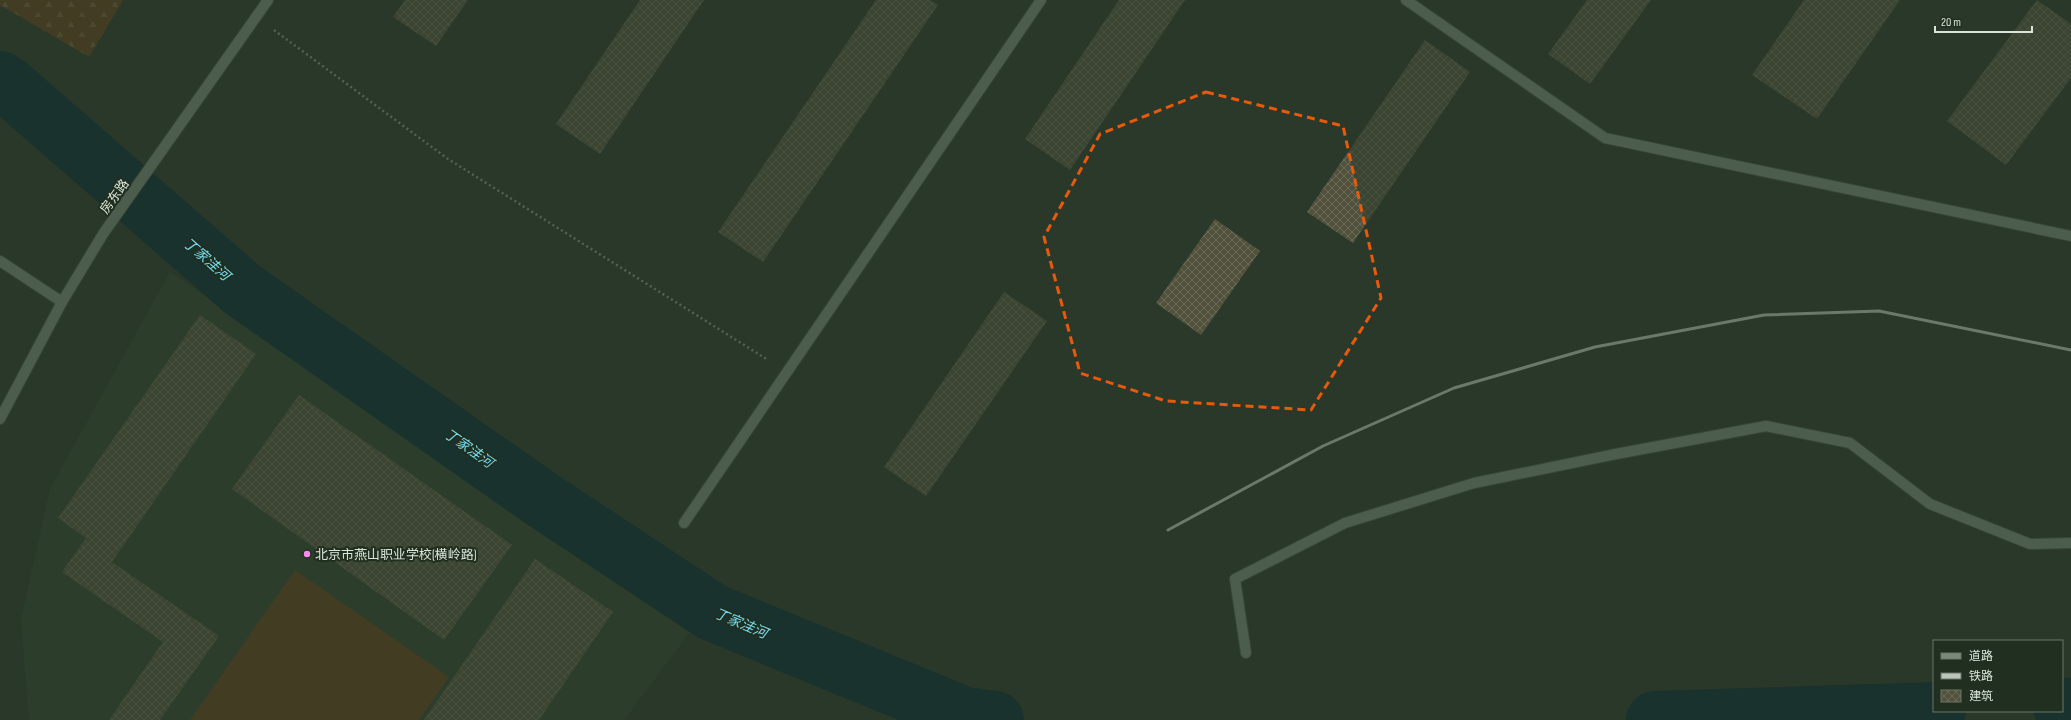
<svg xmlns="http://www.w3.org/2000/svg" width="2071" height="720" font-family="'Sofia Sans Condensed','Noto Sans SC',sans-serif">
<defs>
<pattern id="forest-firs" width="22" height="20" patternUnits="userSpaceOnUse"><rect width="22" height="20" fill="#5e4219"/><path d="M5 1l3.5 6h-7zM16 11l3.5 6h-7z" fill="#745d3a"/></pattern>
<pattern id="building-cross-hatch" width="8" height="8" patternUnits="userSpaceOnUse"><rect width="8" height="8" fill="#52523c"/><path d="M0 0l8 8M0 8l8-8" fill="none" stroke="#6a6b58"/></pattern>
</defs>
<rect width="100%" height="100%" fill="#2a3929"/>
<!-- built -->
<polygon fill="#30442f" points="170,272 690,632 624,720 29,720 21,619 50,489"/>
<!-- forest -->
<polygon fill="url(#forest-firs)" points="0,0 123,0 89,57 0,5"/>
<!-- garden -->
<polygon fill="#5e4219" points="295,570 449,677 419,720 190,720"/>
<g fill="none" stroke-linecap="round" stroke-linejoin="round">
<!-- river -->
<g stroke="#052a31" stroke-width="58">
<polyline points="0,80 9,86 243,290 537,496 712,612 965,716 995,720"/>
<polyline points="2062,707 2071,707"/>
<polyline points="1655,720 1937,711"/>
</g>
</g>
<!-- building -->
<g fill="url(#building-cross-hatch)">
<polygon points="405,0 468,0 436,46 393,17"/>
<polygon points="640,0 704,0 600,154 556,124"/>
<polygon points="876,0 930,0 938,5 763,262 718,232"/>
<polygon points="1119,0 1185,0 1070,170 1025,139"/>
<polygon points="1587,0 1651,0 1590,84 1548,54"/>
<polygon points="1804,0 1900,0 1817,119 1752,75"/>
<polygon points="2037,0 2071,24 2071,78 2006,165 1947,121"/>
<polygon points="1425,40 1470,72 1353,243 1307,212"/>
<polygon points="1215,219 1260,251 1201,335 1156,303"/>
<polygon points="1004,292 1047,321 926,496 884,467"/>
<polygon points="200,315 256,354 112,562 219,636 160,720 109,720 163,642 62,572 86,538 58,518"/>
<polygon points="299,395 512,545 444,640 232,489"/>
<polygon points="535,559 613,612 539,720 424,720"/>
</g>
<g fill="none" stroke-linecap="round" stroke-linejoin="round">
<!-- service casing -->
<g stroke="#4a5749" stroke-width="12">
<g id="service">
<polyline points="0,261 62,302"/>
<polyline points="1246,653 1235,579 1345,523 1474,483 1616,454 1766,426 1850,443 1930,504 2030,544 2071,543"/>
</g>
</g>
<!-- minor casing -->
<g stroke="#4a5749" stroke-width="12">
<g id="minor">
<polyline points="1406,0 1605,138 2071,236"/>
<polyline points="684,523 1041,0"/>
</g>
</g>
<!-- secondary casing -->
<g stroke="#4a5749" stroke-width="12">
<polyline id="secondary" points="0,419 62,302 103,234 268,0"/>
</g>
<!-- path -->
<polyline stroke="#869285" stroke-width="2.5" stroke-dasharray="2 3" stroke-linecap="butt" points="274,30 448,159 768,360"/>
<!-- service -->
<use href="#service" stroke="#798b78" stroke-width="10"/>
<!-- minor -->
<use href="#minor" stroke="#798b78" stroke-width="10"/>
<!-- secondary -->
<use href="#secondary" stroke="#798b78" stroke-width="10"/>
<!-- rail -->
<polyline stroke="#bac5b9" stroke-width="3" points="1168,530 1323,446 1454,388 1595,347 1764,315 1879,311 2071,350"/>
</g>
<!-- marked area -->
<path d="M0 0H2071V720H0ZM1206 92 1343 126 1381 298 1311 410 1166 401 1080 373 1044 237 1100 134Z" fill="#2a3929" fill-opacity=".55" fill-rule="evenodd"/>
<path fill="none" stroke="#e8590c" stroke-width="3" stroke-dasharray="8 5" stroke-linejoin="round" d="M1206 92 1343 126 1381 298 1311 410 1166 401 1080 373 1044 237 1100 134Z"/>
<!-- markers -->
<circle fill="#f689ee" stroke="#202f1f" stroke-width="1.5" cx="307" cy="554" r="4"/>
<g text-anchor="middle" stroke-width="4" stroke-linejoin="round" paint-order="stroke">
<!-- street labels -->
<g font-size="13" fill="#dae4d9" stroke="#202f1f">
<text transform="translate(114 196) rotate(-54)" y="5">房东路</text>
</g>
<!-- poi labels -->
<g font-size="13" fill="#dae4d9" stroke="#202f1f" text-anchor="start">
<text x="315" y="559">北京市燕山职业学校(横岭路)</text>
</g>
<!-- water labels -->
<g font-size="14" font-style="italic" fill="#76dcf1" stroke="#202f1f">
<text transform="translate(207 259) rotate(41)" y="5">丁家洼河</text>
<text transform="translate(469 448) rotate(35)" y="5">丁家洼河</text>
<text transform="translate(741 623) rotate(23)" y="5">丁家洼河</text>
</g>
</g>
<!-- legend -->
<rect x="1933" y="640" width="130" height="72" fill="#202f1f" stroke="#6a7769"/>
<rect x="1941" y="653" width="20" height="6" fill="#798b78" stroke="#6a7769"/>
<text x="1969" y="660" font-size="12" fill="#dae4d9">道路</text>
<rect x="1941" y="673" width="20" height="6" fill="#bac5b9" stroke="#6a7769"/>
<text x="1969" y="680" font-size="12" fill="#dae4d9">铁路</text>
<rect x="1941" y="690" width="20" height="12" fill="url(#building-cross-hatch)" stroke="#6a7769"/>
<text x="1969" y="700" font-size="12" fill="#dae4d9">建筑</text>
<!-- scale -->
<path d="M1935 26v6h97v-6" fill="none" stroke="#dae4d9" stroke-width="2"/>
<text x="1941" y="26" font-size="12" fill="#dae4d9" stroke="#202f1f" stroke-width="3" paint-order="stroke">20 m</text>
</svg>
